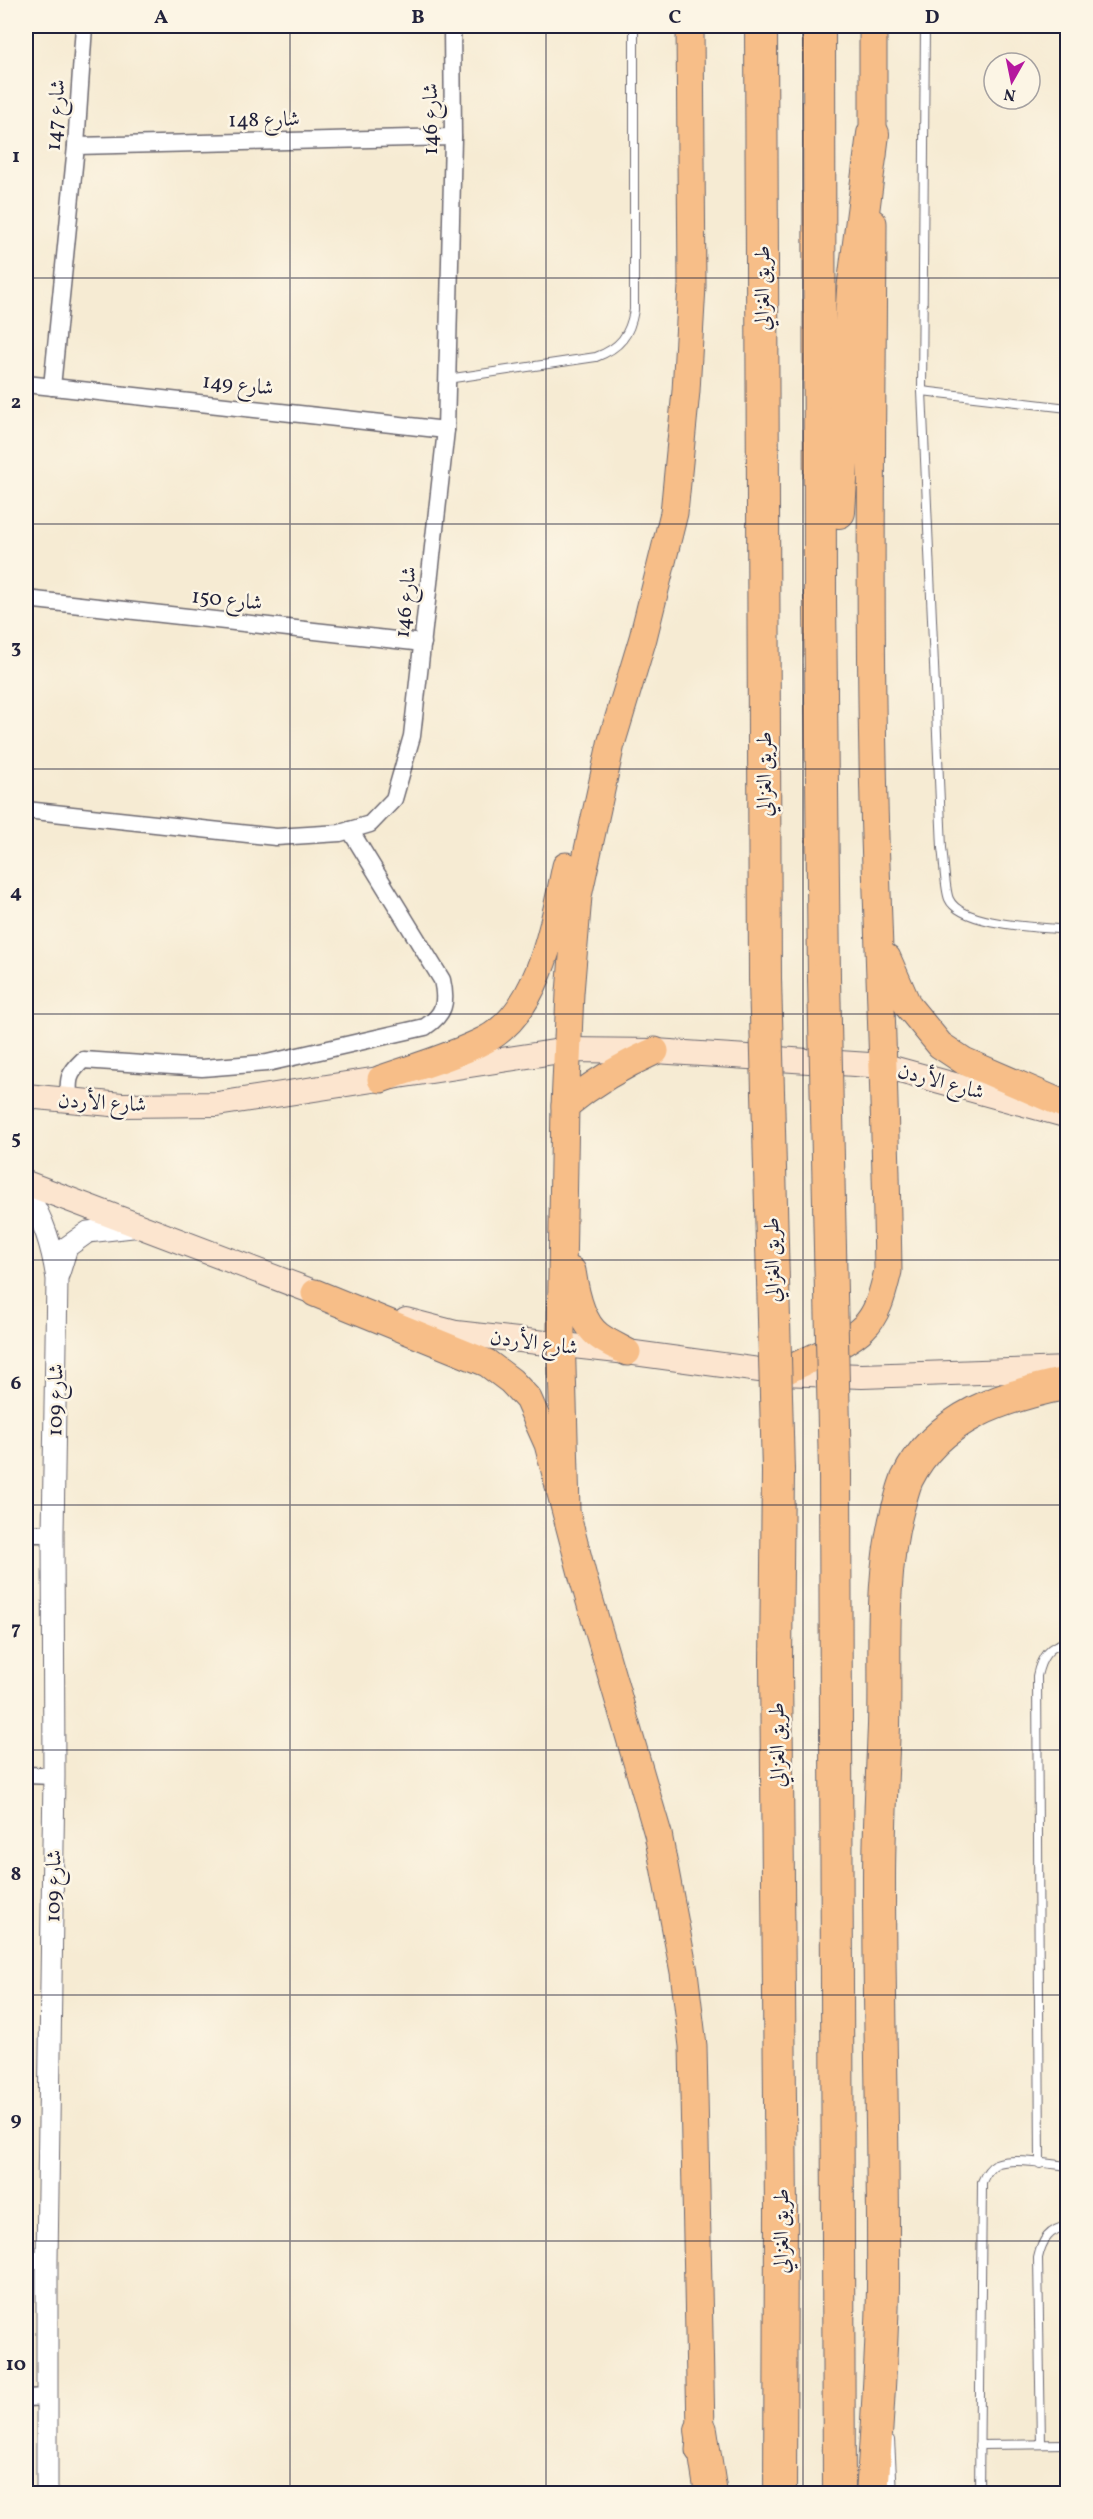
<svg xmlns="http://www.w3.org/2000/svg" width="1093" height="2519" font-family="Vollkorn,Amiri,serif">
<rect width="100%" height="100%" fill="#fcf5e5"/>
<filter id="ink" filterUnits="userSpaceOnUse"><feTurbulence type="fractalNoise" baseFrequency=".0167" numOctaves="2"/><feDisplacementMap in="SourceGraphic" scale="12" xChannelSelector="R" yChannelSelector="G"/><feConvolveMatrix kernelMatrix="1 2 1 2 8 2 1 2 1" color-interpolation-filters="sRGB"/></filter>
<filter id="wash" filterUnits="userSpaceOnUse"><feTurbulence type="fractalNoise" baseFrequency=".008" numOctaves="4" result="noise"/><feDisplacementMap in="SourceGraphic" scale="24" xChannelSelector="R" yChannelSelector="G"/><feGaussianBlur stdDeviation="1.35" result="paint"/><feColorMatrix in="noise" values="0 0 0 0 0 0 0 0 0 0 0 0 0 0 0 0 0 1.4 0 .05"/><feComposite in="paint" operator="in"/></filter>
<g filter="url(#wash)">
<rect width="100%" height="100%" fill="#f6ebd3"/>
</g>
<g filter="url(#ink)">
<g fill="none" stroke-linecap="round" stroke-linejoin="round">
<!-- service casing -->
<g stroke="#6c6870" stroke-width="10">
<g id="service">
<path d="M925 26 922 391 942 848C944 860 945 890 949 899 961 926 1041 927 1068 930"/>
<path d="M447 379 596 357C620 348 630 335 634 310V26"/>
<polyline points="922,391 1068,408"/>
<path d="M1040 2164 1037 1676C1041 1658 1048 1645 1068 1642"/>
<polyline points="890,2440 893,2494"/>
<path d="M1041 2444 1038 2258C1042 2240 1049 2229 1068 2226"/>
<polyline points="979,2445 1068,2444"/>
<path d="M979 2494 982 2182C985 2175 989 2168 996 2164 1012 2157 1050 2164 1068 2166"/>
</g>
</g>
<!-- minor casing -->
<g stroke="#6c6870" stroke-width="19">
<g id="minor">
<polyline points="76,146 453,137"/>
<polyline points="26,384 446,430"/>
<polyline points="52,387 76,146 84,26"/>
<polyline points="26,599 423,643"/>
<polyline points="26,810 276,837 340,833 370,824 394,799 412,736 446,430 453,137 452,26"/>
<path d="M69 1101C68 1080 67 1075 83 1060L202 1068 267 1063 425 1027C445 1014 447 1002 442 980L350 830"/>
<polyline points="26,1534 53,1534"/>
<polyline points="26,1775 54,1776"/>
<polyline points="26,2260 47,2260"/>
<polyline points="26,2398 48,2397"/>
</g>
</g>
<!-- tertiary casing -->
<g stroke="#6c6870" stroke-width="23">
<g id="tertiary">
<path d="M26 1192C44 1220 52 1246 57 1279L53 1534 54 1776 47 2260V2494"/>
<polyline points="59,1273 67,1247 88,1232 141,1226"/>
</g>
</g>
<!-- secondary casing -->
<g stroke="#6c6870" stroke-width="26">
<g id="secondary">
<polyline points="26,1096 122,1105 217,1104 567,1050 655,1051 885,1066 1068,1116"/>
<polyline points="26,1183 332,1299"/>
<polyline points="406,1320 456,1333 627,1352 781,1373 862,1376 1068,1369"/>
</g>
</g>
<!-- primary casing -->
<g stroke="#6c6870" stroke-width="29">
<g id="primary">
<polyline points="873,26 873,155"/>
<polyline points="887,958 908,1006 940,1045 964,1061 1068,1106"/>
<path d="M381 1079C415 1067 452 1057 485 1040 541 1011 554 922 566 866"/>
<path d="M565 1106C593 1083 621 1066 655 1051"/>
<path d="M572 1271C575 1291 581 1323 599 1336 607 1342 618 1347 627 1352"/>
<polyline points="315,1293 487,1363 511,1381 528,1399 548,1444 584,1581 658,1834 684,1972 693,2046 701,2430 699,2450"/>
<path d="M781 1373C803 1362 848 1344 864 1327 879 1313 883 1290 888 1271 886 1135 881 1001 876 865 868 652 872 437 873 223"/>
<polyline points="566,1509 561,1332 565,1106 570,993 578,896 611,744 643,638 674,513 686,391 692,286 690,26"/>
</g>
</g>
<!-- motorway casing -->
<g stroke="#6c6870" stroke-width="34">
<g id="motorway">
<polyline points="761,26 765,978"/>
<polyline points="819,26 820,599 824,978"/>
<polyline points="839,512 853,290 873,134"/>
<polyline points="778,1471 776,1663 781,2211 780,2494"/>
<polyline points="835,1473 839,2494"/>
<polyline points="701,2430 711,2494"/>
<path d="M872 2494C877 2425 882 2356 883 2287 884 2151 879 2015 879 1879 879 1828 882 1777 884 1726 886 1654 879 1579 898 1508 901 1499 903 1488 907 1479 938 1416 1004 1396 1068 1383"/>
</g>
</g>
<!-- service -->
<use href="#service" stroke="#fff" stroke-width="8"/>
<!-- minor -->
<use href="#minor" stroke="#fff" stroke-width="16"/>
<!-- tertiary -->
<use href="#tertiary" stroke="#fff" stroke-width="21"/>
<!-- secondary -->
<use href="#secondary" stroke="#fce5cf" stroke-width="24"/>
<!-- primary -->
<use href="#primary" stroke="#f7be88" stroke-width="27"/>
<!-- motorway -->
<use href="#motorway" stroke="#f7be88" stroke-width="32"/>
<!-- motorway-bridge casing -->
<g stroke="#6c6870" stroke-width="34" stroke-linecap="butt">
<g id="motorway-bridge">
<polyline points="765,978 778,1471"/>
<polyline points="824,978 835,1473"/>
</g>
</g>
<!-- motorway-bridge -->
<use href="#motorway-bridge" stroke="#f7be88" stroke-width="32"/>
</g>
</g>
<!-- grid -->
<path fill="none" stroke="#22223b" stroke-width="1.5" stroke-opacity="0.55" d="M290 26V2494M546 26V2494M803 26V2494M26 278H1068M26 524H1068M26 769H1068M26 1014H1068M26 1260H1068M26 1505H1068M26 1750H1068M26 1995H1068M26 2241H1068"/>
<g text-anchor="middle" stroke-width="5" stroke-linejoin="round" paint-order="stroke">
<!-- street labels -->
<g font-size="21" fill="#22223b" stroke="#fcf5e5">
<text transform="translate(55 115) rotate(-86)" y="7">شارع 147</text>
<text transform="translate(264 119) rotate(-1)" y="7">شارع 148</text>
<text transform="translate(430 119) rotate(-90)" y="7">شارع 146</text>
<text transform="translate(762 288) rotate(-90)" y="7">طريق الغزالي</text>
<text transform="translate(238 384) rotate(6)" y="7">شارع 149</text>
<text transform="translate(227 599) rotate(6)" y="7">شارع 150</text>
<text transform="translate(405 602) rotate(-84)" y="7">شارع 146</text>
<text transform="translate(764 774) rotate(-90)" y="7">طريق الغزالي</text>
<text transform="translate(941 1081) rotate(15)" y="7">شارع الأردن</text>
<text transform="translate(102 1102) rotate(3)" y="7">شارع الأردن</text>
<text transform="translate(772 1260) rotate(-91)" y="7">طريق الغزالي</text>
<text transform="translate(534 1342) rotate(7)" y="7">شارع الأردن</text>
<text transform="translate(55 1400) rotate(-89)" y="7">شارع 109</text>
<text transform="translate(777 1745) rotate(-91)" y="7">طريق الغزالي</text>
<text transform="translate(53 1886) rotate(-89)" y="7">شارع 109</text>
<text transform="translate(781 2231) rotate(-90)" y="7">طريق الغزالي</text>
</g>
</g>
<!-- margin -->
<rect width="1093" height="2519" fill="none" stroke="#fcf5e5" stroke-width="66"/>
<!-- north arrow -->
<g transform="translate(1012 81) rotate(189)"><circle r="28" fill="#fcf5e5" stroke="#a5a1a1" stroke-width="1.5"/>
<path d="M0-4.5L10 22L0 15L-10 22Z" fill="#b5179e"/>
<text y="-9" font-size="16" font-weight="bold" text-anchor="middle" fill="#22223b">N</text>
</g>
<rect x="33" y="33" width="1027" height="2453" fill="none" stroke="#22223b" stroke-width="2"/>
<g font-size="20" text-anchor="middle" font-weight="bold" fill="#22223b">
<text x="161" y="23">A</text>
<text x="418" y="23">B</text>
<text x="675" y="23">C</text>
<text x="932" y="23">D</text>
<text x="16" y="162">1</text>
<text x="16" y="408">2</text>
<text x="16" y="653">3</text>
<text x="16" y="898">4</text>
<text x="16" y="1144">5</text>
<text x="16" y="1389">6</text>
<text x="16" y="1634">7</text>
<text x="16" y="1880">8</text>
<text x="16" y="2125">9</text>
<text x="16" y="2370">10</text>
</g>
</svg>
